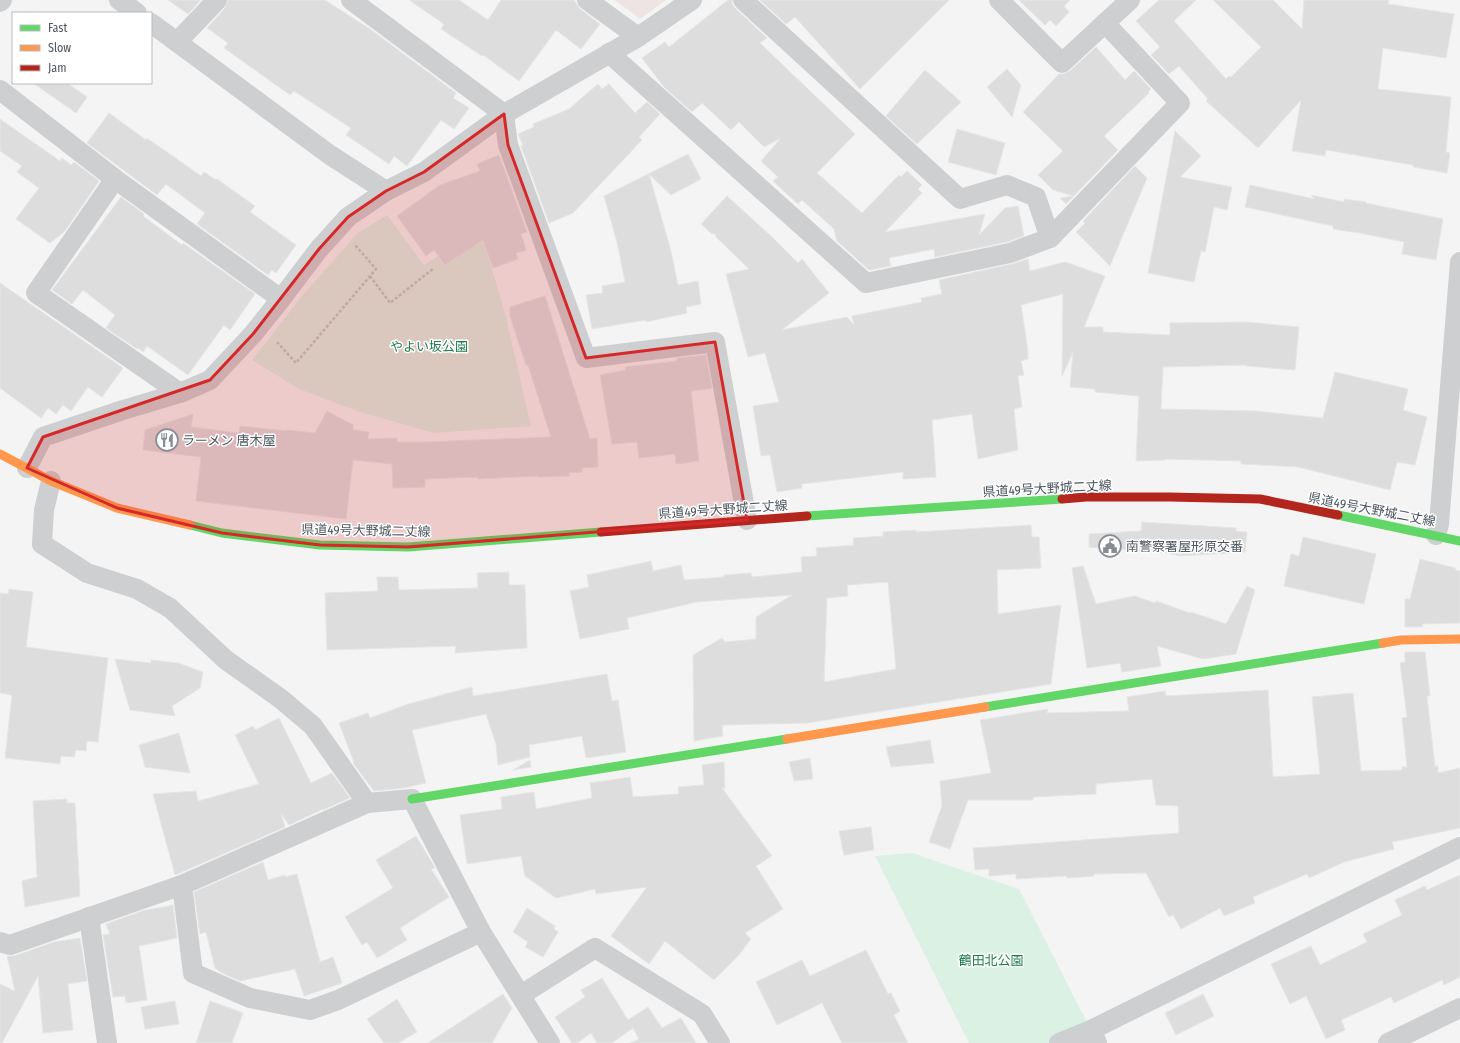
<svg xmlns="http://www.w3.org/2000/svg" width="1460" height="1043" font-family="'Fira Sans Condensed','Noto Sans JP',sans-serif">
<rect width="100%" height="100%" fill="#f4f4f4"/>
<!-- medical -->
<polygon fill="#ede5e4" points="615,0 666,0 640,19"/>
<!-- green -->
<g fill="#dbf1e4">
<polygon points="387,215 424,265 480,229 505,313 531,426 434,433 360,412 299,389 252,360 302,296 358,233"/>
<polygon points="912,853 1019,889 1091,1030 1059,1043 969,1043 875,856"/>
</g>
<!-- building -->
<g fill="#ddddde" stroke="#e5e6e6" fill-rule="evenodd">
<polygon points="168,0 201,0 188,14"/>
<polygon points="228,0 325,0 370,29 456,93 453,98 469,108 454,129 441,120 407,166 394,156 389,164 346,135 351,128 294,91 290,95 224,48 228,43 207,28 225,8"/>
<polygon points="409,0 459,0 488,20 501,0 574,0 580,9 600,24 581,49 556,30 519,81 483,55 482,56 441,29 444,24"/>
<polygon points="728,0 732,0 732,4 735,8 767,38 760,43 855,134 817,173 862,213 899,175 901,177 907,171 922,185 918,189 922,193 885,232 985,214 979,235 1005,208 1018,206 1024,236 1007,242 935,257 934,249 889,258 891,266 869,270 837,241 834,229 802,200 798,204 773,181 778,177 761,161 781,138 764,147 739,122 731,130 702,103 692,112 664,87 642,58 665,42 669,47"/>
<polygon points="760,0 949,0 860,89 795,17 786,24"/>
<polygon points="1019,0 1070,0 1064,6 1069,12 1056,26 1050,20 1045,25"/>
<polygon points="1159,0 1196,0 1174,21 1226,79 1229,76 1231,77 1261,47 1213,0 1273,0 1302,29 1304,0 1389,0 1388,4 1454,14 1446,58 1383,48 1378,89 1451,97 1446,152 1450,153 1447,173 1413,167 1413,165 1326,150 1325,156 1292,151 1301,100 1258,148 1206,101 1208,99 1179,66 1169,74 1151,55 1160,47 1136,21"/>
<polygon points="1096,47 1125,80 1134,71 1151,89 1148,92 1149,93 1104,136 1118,150 1066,204 1060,198 1073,196 1053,190 1038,175 1063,151 1023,112 1059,74 1064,74 1070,71"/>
<polygon points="1007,69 1021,85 1012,117 987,87"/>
<polygon points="925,70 961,102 917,144 886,116"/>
<polygon points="33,83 67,83 87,97 76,113"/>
<polygon points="598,84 602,89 609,84 635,113 647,102 660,114 639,137 642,140 573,213 549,223 521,146 523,145 518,134 534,127 533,124 569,109"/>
<polygon points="109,113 146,140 147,138 201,176 204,172 216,180 217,179 255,206 250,212 296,245 276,273 272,270 268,275 197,224 205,213 166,184 157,195 87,143"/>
<polygon points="0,119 60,161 62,158 71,165 74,162 99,181 65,231 50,243 16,219 39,188 17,172 22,166 0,151"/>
<polygon points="957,129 1005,143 996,175 948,162"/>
<polygon points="1175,131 1201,156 1180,177 1232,187 1227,210 1214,207 1205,252 1201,251 1194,282 1148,273"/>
<polygon points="688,154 701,179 671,195 649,174 671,251 678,285 698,281 701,304 686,307 687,313 646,322 646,320 592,329 586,295 603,293 602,286 625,282 617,242 604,196"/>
<polygon points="499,155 527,232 521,234 526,250 516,253 518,259 493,268 483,240 445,265 434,250 426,256 397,216 440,185 480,171 477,164"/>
<polygon points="1135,166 1147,178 1110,266 1076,232 1085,223 1083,221"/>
<polygon points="1250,185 1315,199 1311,195 1344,202 1344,199 1366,202 1366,203 1443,219 1436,260 1402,254 1404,242 1360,233 1333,229 1333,226 1245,207"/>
<polygon points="727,196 772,237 798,263 802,259 829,293 782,330 847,317 854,325 852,316 922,302 921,298 942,294 939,280 1012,264 1028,259 1030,271 1065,262 1105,276 1084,327 1103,327 1103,332 1170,335 1170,323 1246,322 1299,327 1295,370 1246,366 1246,365 1163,367 1161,409 1256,411 1323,418 1335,372 1408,389 1403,410 1427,417 1415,465 1397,462 1390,490 1298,467 1241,464 1241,461 1165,459 1165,460 1136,461 1139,396 1095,392 1095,389 1070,387 1073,352 1062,376 1063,294 1021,305 1028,351 1028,359 1021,361 1024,375 1018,376 1022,407 1014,409 1018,450 978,459 972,414 932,420 936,477 903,479 903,472 802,484 802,488 777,492 770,455 761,456 753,406 779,402 765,353 748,357 726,274 749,269 716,237 715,234 712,234 701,224"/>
<polygon points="121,197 144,214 143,216 182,245 183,243 255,294 230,330 224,325 188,375 147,346 143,352 138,348 137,349 106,328 115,315 83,290 72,304 52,290"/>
<polygon points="0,283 123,368 102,397 88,387 71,411 63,405 56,414 48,408 41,418 0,388"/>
<polygon points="545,296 590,439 597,438 598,467 582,468 582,472 569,473 569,476 538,477 538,476 478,479 478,477 425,479 425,487 393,488 392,464 353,460 346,519 196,501 201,457 143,450 145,430 193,414 191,427 239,433 240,426 287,431 287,430 315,433 327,411 353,425 353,430 369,432 368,439 397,438 397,442 425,442 551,437 528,365 526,365 510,316 510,307"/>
<polygon points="706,355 712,388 691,391 699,461 676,464 675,454 639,458 637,442 612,444 600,375 626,370 625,367 677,361 677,358"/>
<polygon points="1142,522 1236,528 1236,531 1247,532 1245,552 1180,556 1167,553 1089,547 1089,534 1141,531"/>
<path d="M1031 525 1032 537H1039L1041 568 997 570 998 614 1061 605 1051 684 807 723 722 725 723 736 694 741 693 655 722 638 725 642 756 639V617L792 595 697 602 627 618 629 629 580 639 570 591 589 587 587 575 651 561 653 571 681 565 684 580 724 577V575L751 573 752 577 802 572 801 557 817 556 816 548 854 545 853 538 883 536V532L916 530V532ZM888 582 896 669 824 682 827 598 848 596 847 585Z"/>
<polygon points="1303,537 1376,554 1364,604 1284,586 1291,554 1299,556"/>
<polygon points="1420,559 1455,568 1456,570 1460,571 1460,623 1422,624 1423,627 1405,627 1405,599 1410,599"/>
<polygon points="1083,566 1096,604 1135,596 1155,603 1156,601 1190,613 1191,612 1226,624 1247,586 1255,590 1236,654 1203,659 1157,646 1161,666 1122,672 1120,663 1087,668 1072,568"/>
<polygon points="509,572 509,585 525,585 527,648 455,653 456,646 327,650 325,593 378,591 377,577 398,577 399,590 478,588 477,573"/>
<polygon points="9,589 33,592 26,647 108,658 98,742 87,741 86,751 76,750 74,757 61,756 60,764 5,758 12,695 0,693 0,593 8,594"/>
<polygon points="1405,652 1425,652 1430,696 1427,696 1435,766 1438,766 1438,773 1460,768 1460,828 1392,842 1394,849 1344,862 1309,878 1307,874 1253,897 1255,903 1224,916 1220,908 1181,929 1173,915 1169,917 1146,873 1094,874 1094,876 1067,878 1067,876 1016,879 1016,874 989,876 989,869 975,870 973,848 1179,833 1178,806 1156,805 1152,779 1096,784 1096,794 1033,797 1033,800 968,800 950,849 929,842 942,806 940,781 991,773 980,720 1048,709 1047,713 1129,711 1127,697 1165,691 1166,696 1268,690 1273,777 1320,774 1312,697 1353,693 1361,771 1402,770 1402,767 1407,767 1402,718 1407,717 1400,663 1405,662"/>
<polygon points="115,659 151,663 151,660 178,663 203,672 200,688 172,706 175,716 130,710"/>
<polygon points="607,674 612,701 618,700 626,752 586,758 582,736 529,745 530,757 498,765 496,744 486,714 412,730 426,783 404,788 374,791 353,763 354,762 339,723 368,713 370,718 408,704 472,687 473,696"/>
<polygon points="279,718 311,783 332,773 350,798 323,810 323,809 289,825 281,813 285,827 175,875 153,794 196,791 198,801 259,784 235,735 253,726 255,730"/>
<polygon points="179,733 190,773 145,767 139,745"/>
<polygon points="930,740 934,763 891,767 886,747"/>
<polygon points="810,758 813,779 794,781 789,762"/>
<polygon points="530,760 531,767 513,770"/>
<polygon points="724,762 725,788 722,788 772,856 756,866 783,909 745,933 751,939 738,956 714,980 665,941 649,964 611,936 647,887 596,894 595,889 556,898 525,876 521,856 467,864 460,815 502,809 501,797 534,792 536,809 592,798 590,783 630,777 633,797 679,794 678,787 704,785 702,765"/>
<polygon points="67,799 67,803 75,803 80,896 25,907 22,881 37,877 33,801"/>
<polygon points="871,827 874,850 844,855 839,831"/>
<polygon points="416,836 435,868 431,869 449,897 400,928 407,940 377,958 367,942 362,945 345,917 393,888 376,860"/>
<polygon points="263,862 268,880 285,875 285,877 297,874 320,962 333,957 342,983 304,996 295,969 240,981 220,972 215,968 206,932 200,934 194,892"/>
<polygon points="1460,875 1460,977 1444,985 1442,980 1394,1003 1391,997 1341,1020 1345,1030 1326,1039 1306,996 1290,1004 1271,964 1311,946 1320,965 1367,942 1363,934 1402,915 1395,900 1425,886 1427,890"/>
<polygon points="173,905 177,938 139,946 147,1000 126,1003 125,996 113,997 103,935 110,934 106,924 142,911"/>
<polygon points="527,908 555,926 554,929 558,932 543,957 525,947 528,942 513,932"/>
<polygon points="80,938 87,981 68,984 73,1030 43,1033 38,976 2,1043 0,1043 0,984 15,991 7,956 14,956 54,942"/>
<polygon points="866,950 888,994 891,993 900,1011 894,1015 908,1043 842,1043 822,1003 777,1025 756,982 802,960 810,976"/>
<polygon points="602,978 628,1020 648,1007 662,1028 681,1018 696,1043 630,1043 639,1039 633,1028 612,1043 597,1043 591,1033 577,1043 572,1043 555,1017 585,997 581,990"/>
<polygon points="503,994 512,1008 492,1043 428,1043"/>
<polygon points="1203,994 1214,1016 1176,1035 1165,1013"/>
<polygon points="397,999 417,1032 398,1043 384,1043 367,1019"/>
<polygon points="175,1001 179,1024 145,1029 141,1007"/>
<polygon points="210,1001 243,1013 232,1043 196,1043"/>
</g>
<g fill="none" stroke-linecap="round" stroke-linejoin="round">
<!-- path -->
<g stroke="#bdc7c4" stroke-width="2.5" stroke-dasharray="3 2" stroke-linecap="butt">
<polyline points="370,276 390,303 434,268"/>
<polyline points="277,342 296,363 376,269 355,245"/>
</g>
<!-- street -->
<g stroke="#cecfd1" stroke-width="20">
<polyline points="119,0 137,13"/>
<polyline points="351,0 504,114 508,145 586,358 715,342 747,520"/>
<polyline points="587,0 638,37"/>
<polyline points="999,0 1062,63 1130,0"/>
<polyline points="0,2 2,0"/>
<polyline points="151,23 330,155 386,191"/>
<polyline points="177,42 217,0"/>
<polyline points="609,53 866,283 1010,253 1050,238 1036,197 1007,185 960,199 743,0"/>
<polyline points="0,90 115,179 281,299"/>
<polyline points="115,179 36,293 180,393"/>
<polyline points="1050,238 1180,103 1105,23"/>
<polyline points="27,468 43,437 123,410 180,393 210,380 253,334 281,299 319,249 348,217 386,191 424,172 504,114 638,37 692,0"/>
<polyline points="51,481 44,510 42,544 87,573 137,589 170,608 226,660 281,699 313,726 367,803"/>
<polyline points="1436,535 1439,524 1460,262"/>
<polyline points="182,885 193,973 250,998 310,1010 338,1000 481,932"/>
<polyline points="89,917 107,1043"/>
<polyline points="0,942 10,945 182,885 367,803 412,799 481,932 550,1043"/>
<polyline points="521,995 595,948 702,1014 720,1043"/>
<polyline points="1091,1030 1460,847"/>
<polyline points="1059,1043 1091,1030 1097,1043"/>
<polyline points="1388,1043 1460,1008"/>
</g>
<!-- fast -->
<g stroke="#63d668" stroke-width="9">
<polyline points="1338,515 1460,541"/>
<polyline points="807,516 1062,499"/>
<polyline points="190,525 222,533 320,545 408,547 601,532"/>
<polyline points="985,707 1383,643"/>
<polyline points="412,799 787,739"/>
</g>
<!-- slow -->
<g stroke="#ff974d" stroke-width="9">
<polyline points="0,454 51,481 117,508 190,525"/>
<polyline points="1383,643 1401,640 1460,639"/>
<polyline points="787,739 985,707"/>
</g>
<!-- jam -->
<g stroke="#b3261e" stroke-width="9">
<polyline points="1062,499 1086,497 1169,497 1260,499 1338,515"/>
<polyline points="601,532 807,516"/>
</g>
</g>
<!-- marked area -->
<path fill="#d62828" fill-opacity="0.2" stroke="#d62828" stroke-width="3" stroke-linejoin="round" d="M504 114 508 145 586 358 715 342 747 520 408 547 320 545 222 533 117 508 27 468 43 437 210 380 253 334 319 249 348 217 386 191 424 172Z"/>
<!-- icons -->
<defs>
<g id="restaurant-ring" transform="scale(1.15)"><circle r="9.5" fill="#fff" stroke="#868d93" stroke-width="1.5"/><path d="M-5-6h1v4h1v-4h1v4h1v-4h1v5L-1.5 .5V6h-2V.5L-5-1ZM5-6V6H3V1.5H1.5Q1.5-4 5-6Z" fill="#868d93"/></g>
<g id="civic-ring" transform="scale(1.15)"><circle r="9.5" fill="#fff" stroke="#868d93" stroke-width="1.5"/><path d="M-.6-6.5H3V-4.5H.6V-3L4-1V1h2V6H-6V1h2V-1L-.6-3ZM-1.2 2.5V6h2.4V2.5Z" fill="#868d93"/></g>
</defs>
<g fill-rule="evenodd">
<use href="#restaurant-ring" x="167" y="440"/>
<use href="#civic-ring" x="1110" y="546"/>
</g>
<g text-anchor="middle" stroke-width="3" stroke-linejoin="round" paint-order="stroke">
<!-- park labels -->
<g font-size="13" fill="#1f7e4f" stroke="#fff">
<text x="429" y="351">やよい坂公園</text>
<text x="991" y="965">鶴田北公園</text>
</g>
<!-- poi labels -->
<g font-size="13" fill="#4b565f" stroke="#fff" text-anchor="start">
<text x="182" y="445">ラーメン 唐木屋</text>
<text x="1126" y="551">南警察署屋形原交番</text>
</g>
<!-- street labels -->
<g font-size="13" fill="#4b565f" stroke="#fff">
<text transform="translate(1047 488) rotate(-3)" y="5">県道49号大野城二丈線</text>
<text transform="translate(723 509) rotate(-4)" y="5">県道49号大野城二丈線</text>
<text transform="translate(1372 509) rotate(11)" y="5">県道49号大野城二丈線</text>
<text transform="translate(366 530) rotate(1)" y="5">県道49号大野城二丈線</text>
</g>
</g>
<!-- legend -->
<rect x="12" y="12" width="140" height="72" fill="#ffffff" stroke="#b7bbbf"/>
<rect x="20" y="25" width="20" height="6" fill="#63d668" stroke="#b7bbbf"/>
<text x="48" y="32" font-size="12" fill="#4b565f">Fast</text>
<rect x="20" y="45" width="20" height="6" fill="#ff974d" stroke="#b7bbbf"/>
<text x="48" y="52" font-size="12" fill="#4b565f">Slow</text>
<rect x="20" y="65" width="20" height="6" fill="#b3261e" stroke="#b7bbbf"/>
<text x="48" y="72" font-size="12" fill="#4b565f">Jam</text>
</svg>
